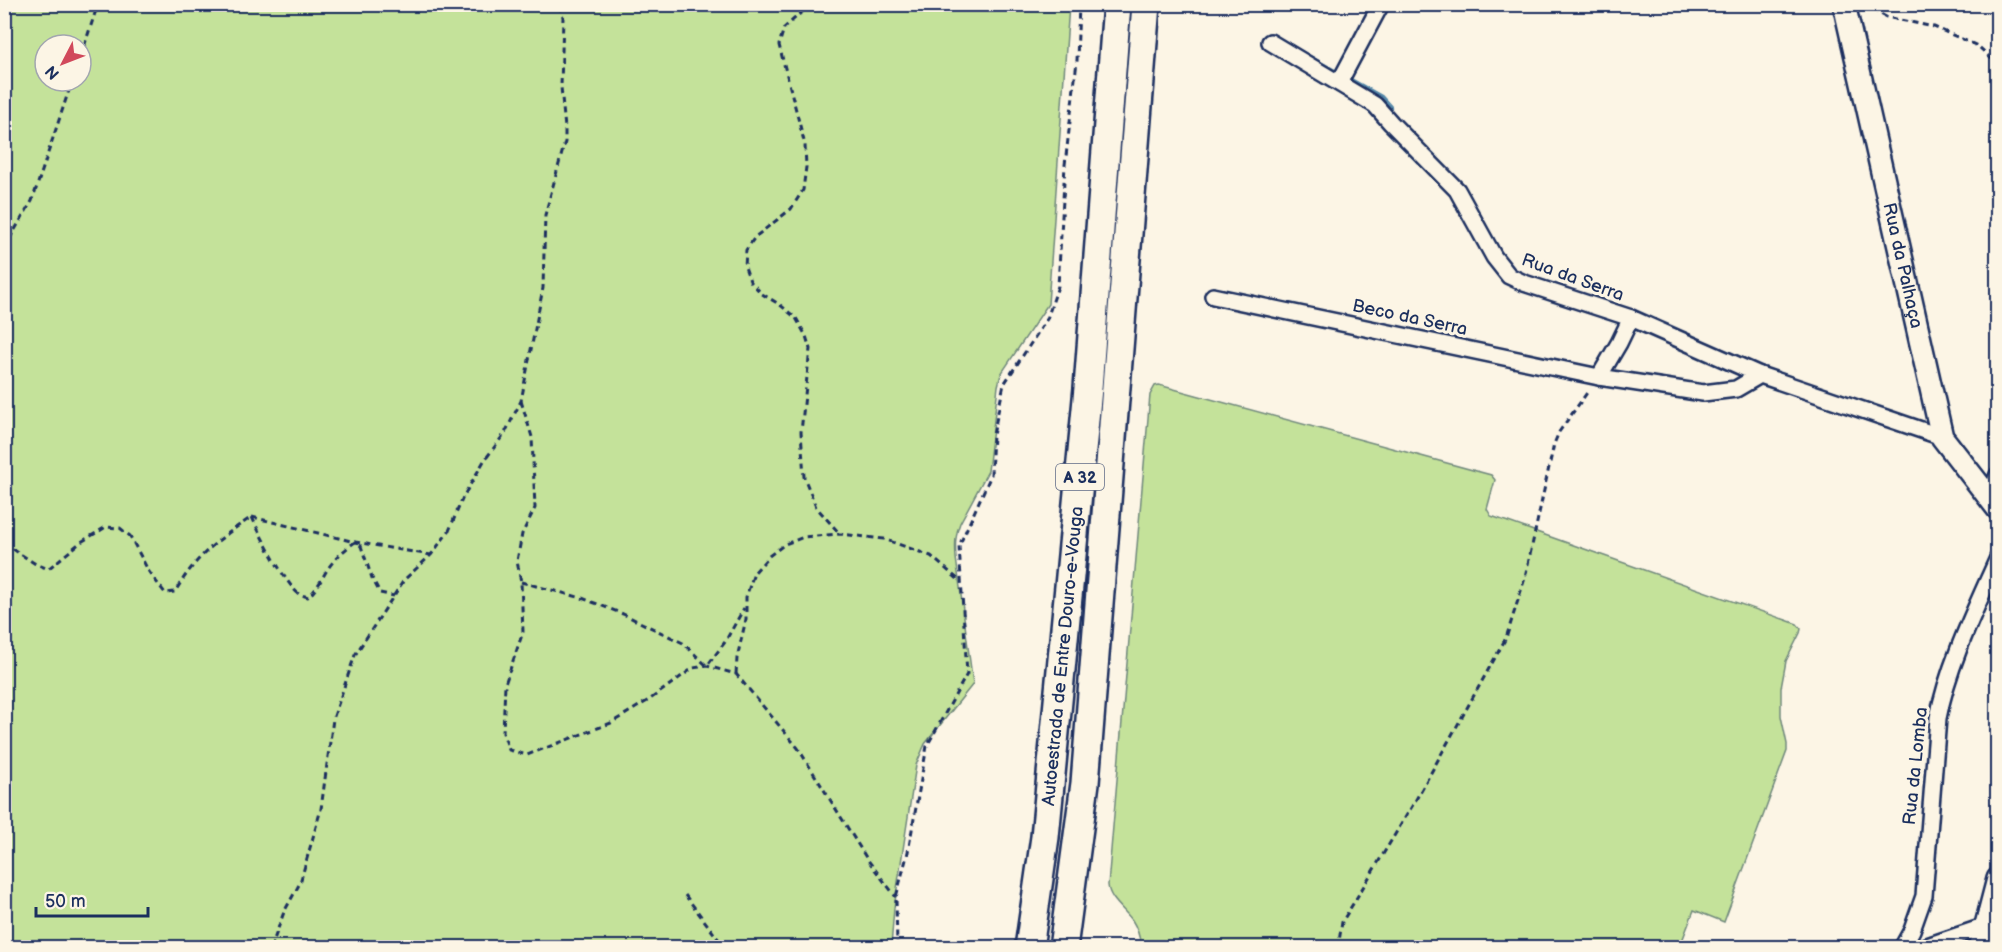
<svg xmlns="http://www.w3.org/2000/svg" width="2002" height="952" font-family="'Balsamiq Sans',sans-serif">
<rect width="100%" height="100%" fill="#fcf5e5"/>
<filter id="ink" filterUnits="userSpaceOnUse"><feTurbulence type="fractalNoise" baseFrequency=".0167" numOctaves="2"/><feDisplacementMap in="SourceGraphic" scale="12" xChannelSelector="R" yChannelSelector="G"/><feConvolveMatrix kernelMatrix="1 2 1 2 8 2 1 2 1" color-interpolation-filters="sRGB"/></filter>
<g filter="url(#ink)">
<!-- green -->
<g fill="#c4e29a" stroke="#70887c" stroke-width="1.5" fill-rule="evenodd">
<path d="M5 4 1069 5 1048 304 1001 374 998 386 988 471 960 523C955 535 955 545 956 558L973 684 925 744 916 765 894 908 891 947H5ZM45 45H81V81H45Z"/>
<path d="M1159 385 1491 475 1495 480 1487 509 1491 516 1494 517 1797 624 1801 629 1800 633 1786 661 1781 688V716L1787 744V751L1724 922 1694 910 1682 941 1686 948 1141 947C1140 938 1138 929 1132 920 1124 909 1109 899 1108 885L1150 395 1155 386Z"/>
</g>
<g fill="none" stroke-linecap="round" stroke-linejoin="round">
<!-- stream -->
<polyline stroke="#5588a9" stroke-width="4.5" points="1295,49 1381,97 1390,107"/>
<!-- street casing -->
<g stroke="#1b2f5e" stroke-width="20">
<g id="street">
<polyline points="1270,42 1375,105 1391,123 1457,190 1494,257 1509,276 1524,283 1631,318 1760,375 1942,437"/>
<polyline points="1339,83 1381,4"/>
<polyline points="1213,296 1599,377 1703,393 1736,389 1760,375"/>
<polyline points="1599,377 1619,343 1631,318"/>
<polyline points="1989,498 1998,475"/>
<path d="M1902 948 1912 930 1924 896 1938 718C1948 665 1976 608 1998 558"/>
<polyline points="1921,948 1986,926"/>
</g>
</g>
<!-- secondary casing -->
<g stroke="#1b2f5e" stroke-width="26">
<g id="secondary">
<path id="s1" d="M1844 4 1942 437 1998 509"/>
<polyline points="1980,948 1998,879"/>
</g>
</g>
<!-- highway casing -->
<g stroke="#1b2f5e" stroke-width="32">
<g id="highway">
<path id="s2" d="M1029 948 1045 837 1088 388 1117 4"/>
<polyline points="1063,948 1085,783 1146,4"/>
</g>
</g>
<!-- path -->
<g stroke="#1b2f5e" stroke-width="3" stroke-dasharray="6 4.5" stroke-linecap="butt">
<polyline points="811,4 784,28 779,45 805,145 806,167 803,190 791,209 755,237 746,250 745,267 750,281 762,294 779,304 796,318 806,336 810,349 801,432 804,477 816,507 840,534"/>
<polyline points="1863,4 1886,17 1934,27 1978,46 1998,65"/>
<polyline points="81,56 98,4"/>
<polyline points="4,248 32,201 72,81"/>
<polyline points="521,401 532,437 535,508 522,534 517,561 521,582 523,632 505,684 503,733 509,750 527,755 611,723 649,700 693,668 707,666 736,674 798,748 867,859 896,897"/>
<polyline points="252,517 355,542 431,555"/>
<path d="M4 543 34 563 48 569 81 542 106 527 120 528 130 536 149 572 165 593 175 592C195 557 219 538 252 517 259 533 286 585 299 594 301 595 305 596 308 597 317 589 321 580 327 570 335 558 344 550 355 542L361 546 372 578 380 593 394 596"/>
<polyline points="521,582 582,598 623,614 683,643 707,666 725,642 744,608"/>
<polyline points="736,674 737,658 746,619 746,597 754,573 769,556 785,544 804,537 840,534 884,539 931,556 960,581"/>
<polyline points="685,895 725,948"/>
<polyline points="271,948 284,912 300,883 321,809 333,719 355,655 404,580 431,555 449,531 463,497 484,461 505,433 521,401 543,288 545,215 565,142 565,128 561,87 563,17 559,4"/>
<polyline points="897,948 896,897 908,852 927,746 967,674 959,546 991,475 993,435 1004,384 1047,319 1058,286 1065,165 1077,61 1079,4"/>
<polyline points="1338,948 1342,922 1414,803 1506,638 1525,578 1554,444 1559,432 1589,390"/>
</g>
<!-- street -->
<use href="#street" stroke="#fcf5e5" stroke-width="15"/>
<!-- secondary -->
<use href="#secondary" stroke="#fcf5e5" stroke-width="21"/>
<!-- highway -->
<use href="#highway" stroke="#fcf5e5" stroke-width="27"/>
</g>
</g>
<g text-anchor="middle" stroke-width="6" stroke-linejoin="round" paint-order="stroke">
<!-- shield labels -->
<rect fill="#fcf5e5" stroke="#5e6a86" stroke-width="1.5" x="1056" y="464" width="48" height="26" rx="4.5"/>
<g font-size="16" font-weight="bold" fill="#1b2f5e">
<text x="1080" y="483">A 32</text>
</g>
<!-- street labels -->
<g font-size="18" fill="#1b2f5e" stroke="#fcf5e5">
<text dy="6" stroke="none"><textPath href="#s1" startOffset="268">Rua da Palhaça</textPath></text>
<text transform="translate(1573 277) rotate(20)" y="6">Rua da Serra</text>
<text transform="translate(1410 317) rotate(12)" y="6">Beco da Serra</text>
<text dy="6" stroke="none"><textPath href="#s2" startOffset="294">Autoestrada de Entre Douro-e-Vouga</textPath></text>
<text transform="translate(1915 766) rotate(-84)" y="6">Rua da Lomba</text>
</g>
</g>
<!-- margin -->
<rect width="2002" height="952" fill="none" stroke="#fcf5e5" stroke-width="24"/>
<rect x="12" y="12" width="1978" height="928" fill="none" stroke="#1b2f5e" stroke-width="2" filter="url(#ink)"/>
<!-- north arrow -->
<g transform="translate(63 63) rotate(228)"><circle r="28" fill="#fcf5e5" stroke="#a2a6af" stroke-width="1.5"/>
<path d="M0-4.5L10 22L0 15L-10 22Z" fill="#d1495b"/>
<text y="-9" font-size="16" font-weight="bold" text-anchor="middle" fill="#1b2f5e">N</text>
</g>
<!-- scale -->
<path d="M36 907v9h112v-9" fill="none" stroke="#1b2f5e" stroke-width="3"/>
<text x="45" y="907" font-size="18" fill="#1b2f5e" stroke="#fcf5e5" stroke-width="4.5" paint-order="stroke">50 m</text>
</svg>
